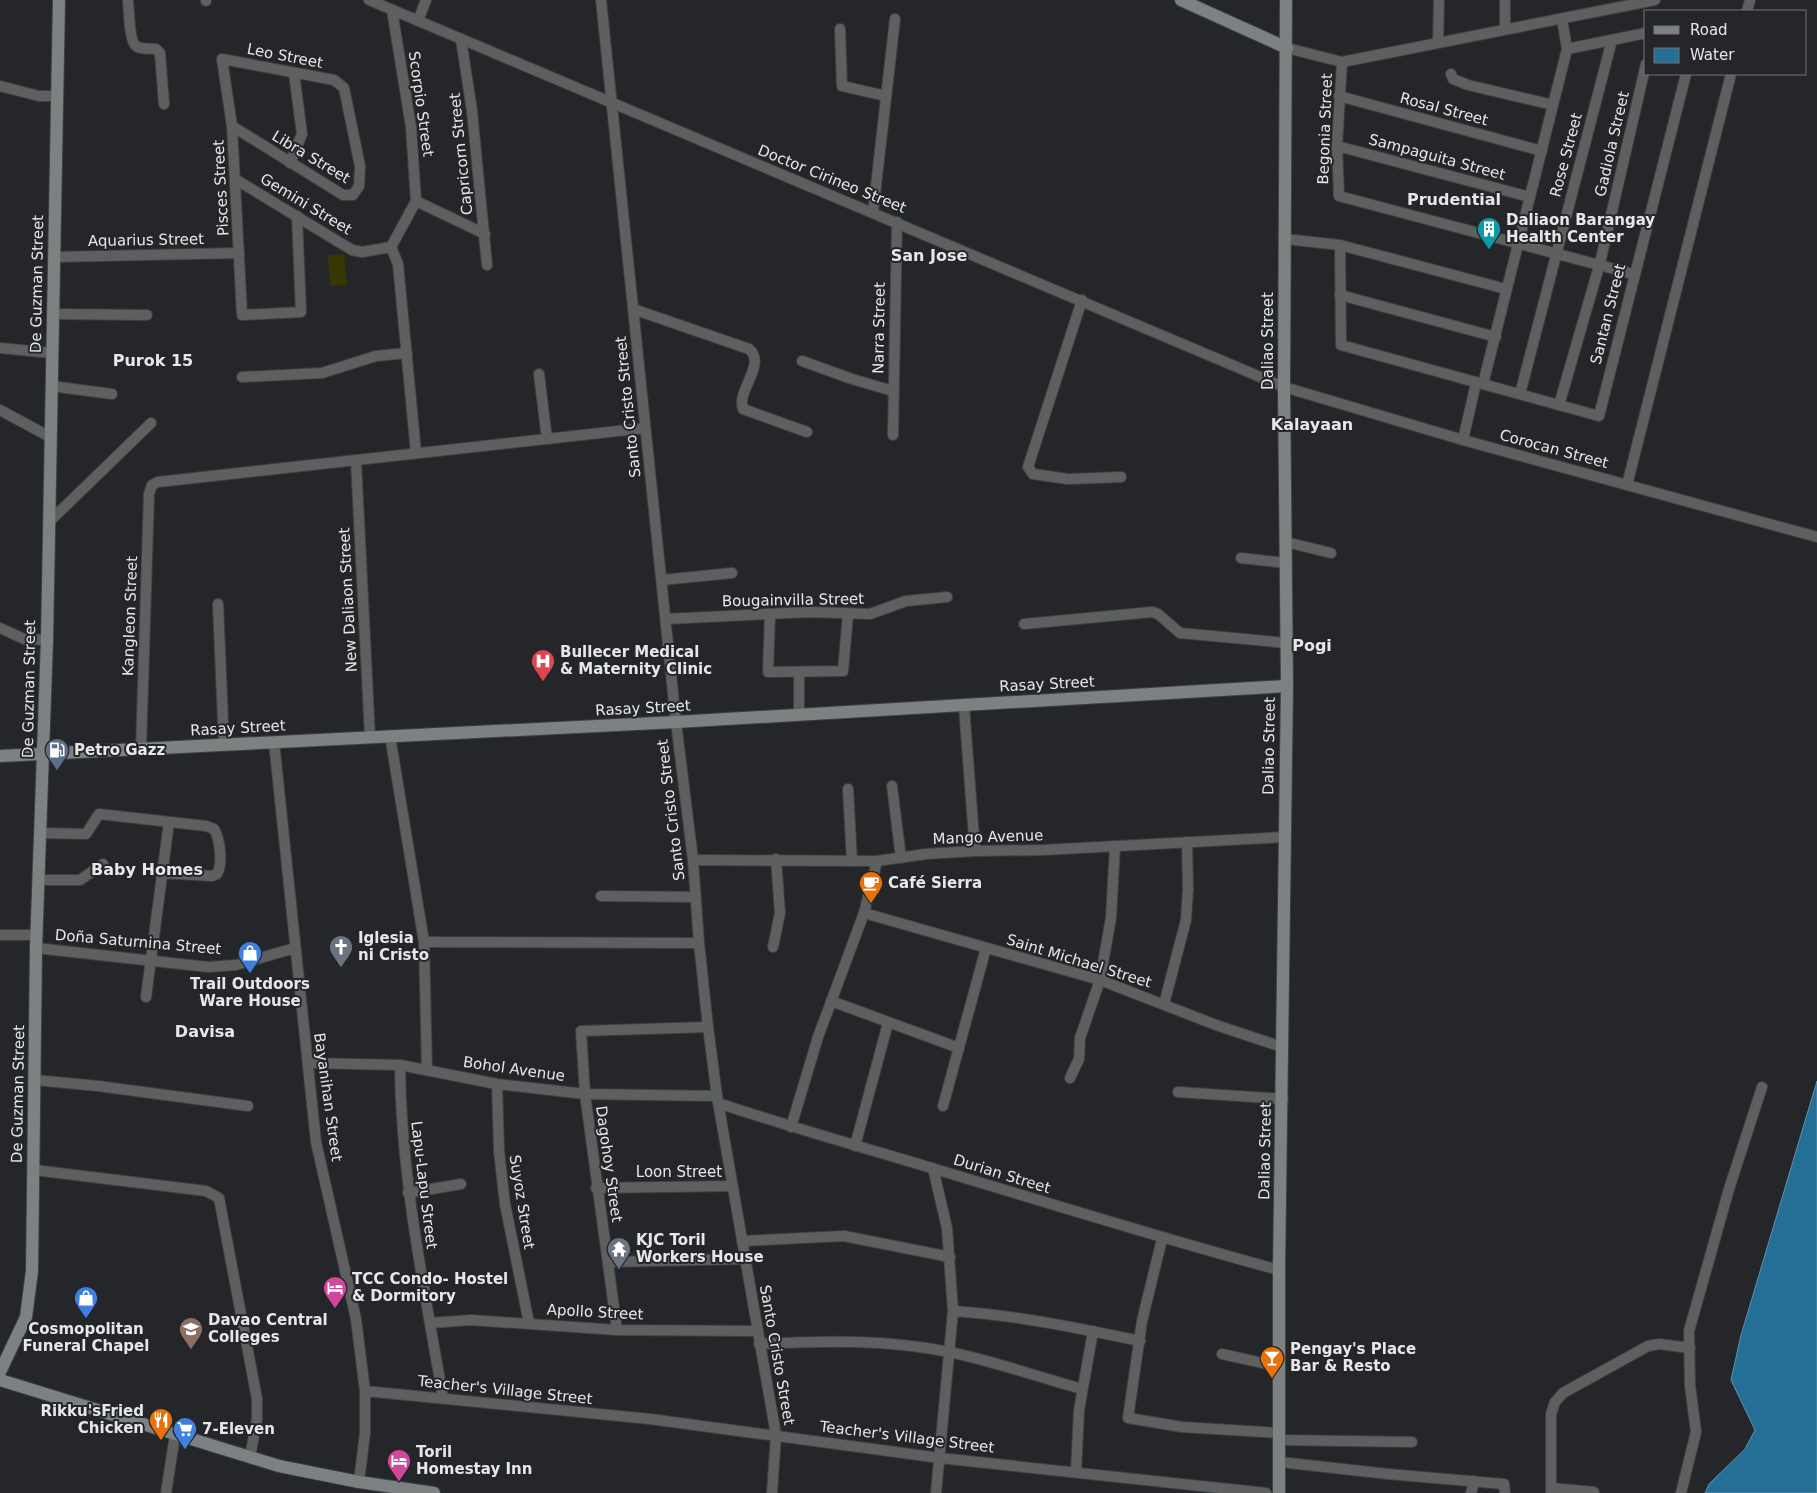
<svg xmlns="http://www.w3.org/2000/svg" width="1817" height="1493" font-family="'DejaVu Sans',sans-serif">
<rect width="100%" height="100%" fill="#242629"/>
<!-- green -->
<polygon fill="#373801" points="344,254 347,285 330,286 328,255"/>
<!-- water -->
<polygon fill="#246f96" stroke="#5e93af" points="1817,1081 1817,1493 1705,1493 1709,1484 1745,1449 1755,1430 1731,1380 1741,1335"/>
<g fill="none" stroke-linecap="round" stroke-linejoin="round">
<!-- street casing -->
<g stroke="#3f4144" stroke-width="12">
<g id="street">
<path d="M128 0C129 9 129 41 136 46 141 50 150 48 156 49L160 53 164 104"/>
<polyline points="369,0 1284,387 1463,440 1817,537"/>
<polyline points="601,0 676,722 693,860 699,943 708,1027 717,1096 776,1435 772,1493"/>
<polyline points="206,1 206,0"/>
<polyline points="1747,11 1750,0"/>
<polyline points="418,21 426,0"/>
<polyline points="840,29 842,86 886,96"/>
<polyline points="1505,29 1505,0"/>
<polyline points="461,39 472,111 487,265"/>
<polyline points="1438,42 1439,0"/>
<polyline points="1287,48 1342,62 1655,0"/>
<polyline points="1567,49 1646,33"/>
<polyline points="1342,62 1337,146 1339,196 1633,274"/>
<polyline points="1451,74 1453,79 1468,85 1553,105"/>
<polyline points="0,86 39,96 57,96"/>
<polyline points="1339,96 1542,151"/>
<polyline points="232,126 343,195 353,195 359,186 360,166 344,88 334,80 222,59 232,126 242,315 301,312 297,216"/>
<polyline points="1337,146 1530,197"/>
<polyline points="290,163 302,134 294,73"/>
<polyline points="235,179 352,250 362,252 391,247"/>
<polyline points="416,201 485,234"/>
<polyline points="873,212 895,19"/>
<polyline points="1285,239 1340,245 1506,289"/>
<polyline points="1340,245 1341,345 1599,416 1686,74"/>
<polyline points="391,247 416,201 411,127 392,10"/>
<polyline points="391,247 398,264 416,453"/>
<polyline points="54,257 239,253"/>
<polyline points="1340,295 1496,337"/>
<polyline points="1082,300 1028,467 1033,474 1068,479 1121,477"/>
<path d="M633 309 749 349C767 364 736 391 743 409L807 432"/>
<polyline points="53,314 147,315"/>
<polyline points="0,348 52,353"/>
<polyline points="802,361 852,379 893,391"/>
<polyline points="539,374 547,439"/>
<polyline points="242,377 322,373 376,356 407,353"/>
<polyline points="1483,384 1567,49 1562,19"/>
<polyline points="51,386 112,394"/>
<polyline points="1520,394 1612,40"/>
<polyline points="1559,405 1600,263 1646,64"/>
<polyline points="0,410 50,437"/>
<polyline points="893,435 897,222"/>
<polyline points="1463,440 1476,383"/>
<polyline points="356,461 370,737"/>
<polyline points="1627,485 1731,74"/>
<polyline points="49,522 151,423"/>
<polyline points="1286,542 1331,553"/>
<polyline points="1241,558 1286,563"/>
<polyline points="662,580 732,573"/>
<polyline points="218,604 224,745"/>
<polyline points="770,614 768,672 843,671 848,614"/>
<polyline points="666,619 811,612 870,614 906,601 947,597"/>
<polyline points="1024,624 1152,612 1158,614 1180,633 1287,643"/>
<polyline points="0,628 24,639 47,640"/>
<polyline points="799,673 799,715"/>
<polyline points="964,706 975,851"/>
<polyline points="390,736 424,942 427,1070"/>
<polyline points="274,742 316,1142 356,1319 365,1391 365,1433 359,1482"/>
<polyline points="141,749 149,494 152,485 158,482 645,428"/>
<polyline points="892,786 901,858"/>
<polyline points="848,789 852,861"/>
<path d="M40 833 86 834 99 814 206 826 214 829C220 839 223 864 217 874L212 876 162 873"/>
<polyline points="693,860 877,861 926,854 975,851 1043,850 1284,837"/>
<polyline points="39,880 80,880 103,864"/>
<polyline points="601,896 695,897"/>
<polyline points="864,913 1100,980 1216,1025 1282,1047"/>
<polyline points="0,935 37,935"/>
<polyline points="424,942 699,943"/>
<polyline points="773,947 780,913 776,859"/>
<polyline points="36,948 208,967 236,965 295,948"/>
<polyline points="146,997 169,822"/>
<polyline points="831,1001 959,1048"/>
<polyline points="1164,1004 1186,920 1188,889 1187,842"/>
<polyline points="308,1063 400,1065 497,1084 585,1094 717,1096"/>
<path d="M400 1065C401 1178 424 1287 443 1398"/>
<polyline points="1070,1078 1079,1059 1080,1038 1100,980 1111,918 1115,846"/>
<polyline points="35,1080 98,1086 248,1106"/>
<polyline points="497,1084 499,1151 505,1204 529,1323"/>
<polyline points="1178,1092 1283,1099"/>
<path d="M718 1103C790 1127 862 1147 935 1169 1049 1203 1163 1239 1279 1270"/>
<polyline points="943,1106 986,948"/>
<polyline points="791,1127 818,1037 864,913 877,861"/>
<polyline points="855,1146 888,1023"/>
<polyline points="933,1168 947,1228 953,1311 936,1493"/>
<polyline points="34,1170 206,1191 219,1198 257,1399 257,1419 250,1457"/>
<polyline points="596,1188 732,1186"/>
<polyline points="408,1193 461,1184"/>
<polyline points="1162,1239 1142,1321 1128,1418 1182,1427 1280,1433"/>
<polyline points="742,1241 844,1236 950,1257"/>
<polyline points="608,1262 745,1259"/>
<path d="M953 1311C1016 1315 1077 1328 1140 1341"/>
<polyline points="430,1323 471,1320 617,1330 758,1331"/>
<polyline points="617,1330 585,1094 581,1031 708,1027"/>
<path d="M759 1344C823 1341 886 1339 949 1352 994 1361 1038 1377 1082 1389"/>
<polyline points="1222,1354 1280,1367"/>
<polyline points="365,1391 650,1419 940,1458 1266,1493"/>
<polyline points="1280,1440 1412,1442"/>
<polyline points="1280,1462 1388,1474 1504,1484 1505,1493"/>
<polyline points="1076,1472 1079,1410 1093,1331"/>
<polyline points="1551,1488 1594,1492"/>
<polyline points="166,1493 175,1435"/>
<polyline points="1471,1493 1474,1481"/>
<polyline points="1551,1493 1551,1414 1555,1402 1563,1393 1648,1346 1659,1344 1690,1348"/>
<polyline points="1681,1493 1696,1432 1690,1385 1689,1331 1729,1189 1762,1087"/>
</g>
</g>
<!-- secondary casing -->
<g stroke="#3f4144" stroke-width="14">
<g id="secondary">
<polyline points="1181,0 1287,48"/>
<polyline points="0,756 676,722 1287,686"/>
<polyline points="0,1372 26,1317 32,1271 36,948 47,640 59,0"/>
<polyline points="0,1380 279,1466 359,1482 434,1493"/>
<polyline points="1279,1493 1279,1270 1287,686 1284,387 1286,0"/>
</g>
</g>
<!-- street -->
<use href="#street" stroke="#5e6060" stroke-width="10"/>
<!-- secondary -->
<use href="#secondary" stroke="#7e8181" stroke-width="12"/>
</g>
<!-- icons -->
<defs>
<g id="building-pin" transform="scale(1.25)"><path d="M0 17L-7.5 6A9.5 9.5 0 1 1 7.5 6Z" fill="#0f9aa8" stroke="#242629"/><path d="M-4-6H4V6H1V3H-1V6H-4ZM-2.5-4.3h1.7v1.8h-1.7ZM.8-4.3h1.7v1.8H.8ZM-2.5-1h1.7V.8h-1.7ZM.8-1h1.7V.8H.8Z" fill="#fff"/></g>
<g id="hospital-pin" transform="scale(1.25)"><path d="M0 17L-7.5 6A9.5 9.5 0 1 1 7.5 6Z" fill="#e0444e" stroke="#242629"/><path d="M-5-5h3v3.5h4V-5h3V5h-3V1.5h-4V5h-3Z" fill="#fff"/></g>
<g id="fuel-pin" transform="scale(1.25)"><path d="M0 17L-7.5 6A9.5 9.5 0 1 1 7.5 6Z" fill="#5c6f8a" stroke="#242629"/><path d="M-5.5-6h7V0h2V4h1.3V-2.5L3-4.5l.8-.8L6-3V5H2.5V1h-1V6h-7ZM-4.2-4.7v3.2H.2V-4.7Z" fill="#fff"/></g>
<g id="cafe-pin" transform="scale(1.25)"><path d="M0 17L-7.5 6A9.5 9.5 0 1 1 7.5 6Z" fill="#e8710a" stroke="#242629"/><path d="M-5.5-4.5H6V0H3Q3 3.5 0 3.5H-2.5Q-5.5 3.5-5.5 0ZM3-3.2v2h1.7v-2ZM-6 4.5H4V6H-6Z" fill="#fff"/></g>
<g id="church-pin" transform="scale(1.25)"><path d="M0 17L-7.5 6A9.5 9.5 0 1 1 7.5 6Z" fill="#6b7280" stroke="#242629"/><path d="M-1.2-6h2.4v3.5h3.3v2.4h-3.3V6h-2.4V-.1h-3.3v-2.4h3.3Z" fill="#fff"/></g>
<g id="shop-pin" transform="scale(1.25)"><path d="M0 17L-7.5 6A9.5 9.5 0 1 1 7.5 6Z" fill="#3f7fe0" stroke="#242629"/><path d="M-5-2.5h2.3a2.7 3.5 0 0 1 5.4 0H5L5.5 6h-11ZM-1.5-2.5h3a1.5 2.3 0 0 0-3 0Z" fill="#fff"/></g>
<g id="temple-pin" transform="scale(1.25)"><path d="M0 17L-7.5 6A9.5 9.5 0 1 1 7.5 6Z" fill="#6b7280" stroke="#242629"/><path d="M0-6L5-2H3V0L6.5 2.5H4V6H1.5V3h-3V6H-4V2.5H-6.5L-3 0V-2H-5Z" fill="#fff"/></g>
<g id="hotel-pin" transform="scale(1.25)"><path d="M0 17L-7.5 6A9.5 9.5 0 1 1 7.5 6Z" fill="#d1479c" stroke="#242629"/><path d="M-6-4.5h1.5V1H6V5H4.5V3h-9V5H-6ZM-4 0a1.8 1.8 0 1 1 3.6 0ZM.5 0V-2.5h3Q6-2.5 6 0Z" fill="#fff"/></g>
<g id="university-pin" transform="scale(1.25)"><path d="M0 17L-7.5 6A9.5 9.5 0 1 1 7.5 6Z" fill="#8d6e63" stroke="#242629"/><path d="M0-5L7-2L0 1L-7-2ZM-4 1L0 2.5L4 1V4Q0 6-4 4Z" fill="#fff"/></g>
<g id="bar-pin" transform="scale(1.25)"><path d="M0 17L-7.5 6A9.5 9.5 0 1 1 7.5 6Z" fill="#e8710a" stroke="#242629"/><path d="M-6-5H6L.8 .8V4.5H3.5V6h-7V4.5H-.8V.8Z" fill="#fff"/></g>
<g id="restaurant-pin" transform="scale(1.25)"><path d="M0 17L-7.5 6A9.5 9.5 0 1 1 7.5 6Z" fill="#e8710a" stroke="#242629"/><path d="M-5-6h1v4h1v-4h1v4h1v-4h1v5L-1.5 .5V6h-2V.5L-5-1ZM5-6V6H3V1.5H1.5Q1.5-4 5-6Z" fill="#fff"/></g>
<g id="supermarket-pin" transform="scale(1.25)"><path d="M0 17L-7.5 6A9.5 9.5 0 1 1 7.5 6Z" fill="#3f7fe0" stroke="#242629"/><path d="M-6-5.5h2.5l.6 2H6L4.5 2H-2.5L-4.4-4H-6ZM-1.5 3.2a1.3 1.3 0 1 0 .1 0ZM3 3.2a1.3 1.3 0 1 0 .1 0Z" fill="#fff"/></g>
</defs>
<g fill-rule="evenodd">
<use href="#building-pin" x="1489" y="229"/>
<use href="#hospital-pin" x="543" y="661"/>
<use href="#fuel-pin" x="57" y="750"/>
<use href="#cafe-pin" x="871" y="883"/>
<use href="#church-pin" x="341" y="947"/>
<use href="#shop-pin" x="250" y="953"/>
<use href="#temple-pin" x="619" y="1249"/>
<use href="#hotel-pin" x="335" y="1288"/>
<use href="#shop-pin" x="86" y="1298"/>
<use href="#university-pin" x="191" y="1329"/>
<use href="#bar-pin" x="1272" y="1358"/>
<use href="#restaurant-pin" x="161" y="1420"/>
<use href="#supermarket-pin" x="185" y="1429"/>
<use href="#hotel-pin" x="399" y="1461"/>
</g>
<g text-anchor="middle" stroke-width="4" stroke-linejoin="round" paint-order="stroke">
<!-- street labels -->
<g font-size="15" fill="#e6e7e9" stroke="#242629">
<text transform="translate(285 56) rotate(11)" y="5">Leo Street</text>
<text transform="translate(421 104) rotate(82)" y="5">Scorpio Street</text>
<text transform="translate(1444 109) rotate(15)" y="5">Rosal Street</text>
<text transform="translate(1325 129) rotate(-88)" y="5">Begonia Street</text>
<text transform="translate(1612 144) rotate(-77)" y="5">Gadiola Street</text>
<text transform="translate(461 154) rotate(-96)" y="5">Capricorn Street</text>
<text transform="translate(1566 155) rotate(-75)" y="5">Rose Street</text>
<text transform="translate(311 157) rotate(31)" y="5">Libra Street</text>
<text transform="translate(1437 157) rotate(15)" y="5">Sampaguita Street</text>
<text transform="translate(832 179) rotate(22)" y="5">Doctor Cirineo Street</text>
<text transform="translate(221 188) rotate(-93)" y="5">Pisces Street</text>
<text transform="translate(306 204) rotate(31)" y="5">Gemini Street</text>
<text transform="translate(146 240) rotate(-1)" y="5">Aquarius Street</text>
<text transform="translate(37 284) rotate(-89)" y="5">De Guzman Street</text>
<text transform="translate(1608 314) rotate(-76)" y="5">Santan Street</text>
<text transform="translate(879 328) rotate(-89)" y="5">Narra Street</text>
<text transform="translate(1268 341) rotate(-90)" y="5">Daliao Street</text>
<text transform="translate(628 407) rotate(-96)" y="5">Santo Cristo Street</text>
<text transform="translate(1554 449) rotate(15)" y="5">Corocan Street</text>
<text transform="translate(348 600) rotate(-93)" y="5">New Daliaon Street</text>
<text transform="translate(793 600) rotate(-1)" y="5">Bougainvilla Street</text>
<text transform="translate(130 616) rotate(-88)" y="5">Kangleon Street</text>
<text transform="translate(1047 684) rotate(-3)" y="5">Rasay Street</text>
<text transform="translate(29 689) rotate(-89)" y="5">De Guzman Street</text>
<text transform="translate(643 708) rotate(-3)" y="5">Rasay Street</text>
<text transform="translate(238 728) rotate(-3)" y="5">Rasay Street</text>
<text transform="translate(1269 746) rotate(-89)" y="5">Daliao Street</text>
<text transform="translate(671 810) rotate(-97)" y="5">Santo Cristo Street</text>
<text transform="translate(988 837) rotate(-2)" y="5">Mango Avenue</text>
<text transform="translate(138 942) rotate(5)" y="5">Doña Saturnina Street</text>
<text transform="translate(1079 961) rotate(17)" y="5">Saint Michael Street</text>
<text transform="translate(514 1069) rotate(8)" y="5">Bohol Avenue</text>
<text transform="translate(18 1094) rotate(-89)" y="5">De Guzman Street</text>
<text transform="translate(328 1097) rotate(82)" y="5">Bayanihan Street</text>
<text transform="translate(1265 1151) rotate(-89)" y="5">Daliao Street</text>
<text transform="translate(609 1164) rotate(82)" y="5">Dagohoy Street</text>
<text x="679" y="1177">Loon Street</text>
<text transform="translate(1002 1174) rotate(17)" y="5">Durian Street</text>
<text transform="translate(424 1185) rotate(83)" y="5">Lapu-Lapu Street</text>
<text transform="translate(522 1202) rotate(81)" y="5">Suyoz Street</text>
<text transform="translate(595 1312) rotate(3)" y="5">Apollo Street</text>
<text transform="translate(777 1355) rotate(80)" y="5">Santo Cristo Street</text>
<text transform="translate(505 1390) rotate(6)" y="5">Teacher's Village Street</text>
<text transform="translate(907 1437) rotate(7)" y="5">Teacher's Village Street</text>
</g>
<!-- poi labels -->
<g font-size="15" font-weight="bold" fill="#e6e7e9" stroke="#242629" text-anchor="start">
<text x="1506" y="225">Daliaon Barangay<tspan x="1506" dy="17">Health Center</tspan></text>
<text x="560" y="657">Bullecer Medical<tspan x="560" dy="17">&amp; Maternity Clinic</tspan></text>
<text x="74" y="755">Petro Gazz</text>
<text x="888" y="888">Café Sierra</text>
<text x="358" y="943">Iglesia<tspan x="358" dy="17">ni Cristo</tspan></text>
<text x="250" y="989" text-anchor="middle">Trail Outdoors<tspan x="250" dy="17">Ware House</tspan></text>
<text x="636" y="1245">KJC Toril<tspan x="636" dy="17">Workers House</tspan></text>
<text x="352" y="1284">TCC Condo- Hostel<tspan x="352" dy="17">&amp; Dormitory</tspan></text>
<text x="208" y="1325">Davao Central<tspan x="208" dy="17">Colleges</tspan></text>
<text x="86" y="1334" text-anchor="middle">Cosmopolitan<tspan x="86" dy="17">Funeral Chapel</tspan></text>
<text x="1290" y="1354">Pengay's Place<tspan x="1290" dy="17">Bar &amp; Resto</tspan></text>
<text x="144" y="1416" text-anchor="end">Rikku'sFried<tspan x="144" dy="17">Chicken</tspan></text>
<text x="202" y="1434">7-Eleven</text>
<text x="416" y="1457">Toril<tspan x="416" dy="17">Homestay Inn</tspan></text>
</g>
<!-- neighbourhood labels -->
<g font-size="16" font-weight="bold" fill="#e6e7e9" stroke="#242629">
<text x="1454" y="205">Prudential</text>
<text x="929" y="261">San Jose</text>
<text x="153" y="366">Purok 15</text>
<text x="1312" y="430">Kalayaan</text>
<text x="1312" y="651">Pogi</text>
<text x="147" y="875">Baby Homes</text>
<text x="205" y="1037">Davisa</text>
</g>
</g>
<!-- legend -->
<rect x="1644" y="10" width="162" height="65" fill="#242629" stroke="#727376"/>
<rect x="1654" y="26" width="25" height="8" fill="#7e8181" stroke="#727376"/>
<text x="1690" y="35" font-size="15" fill="#e6e7e9">Road</text>
<rect x="1654" y="48" width="25" height="15" fill="#246f96" stroke="#727376"/>
<text x="1690" y="60" font-size="15" fill="#e6e7e9">Water</text>
</svg>
